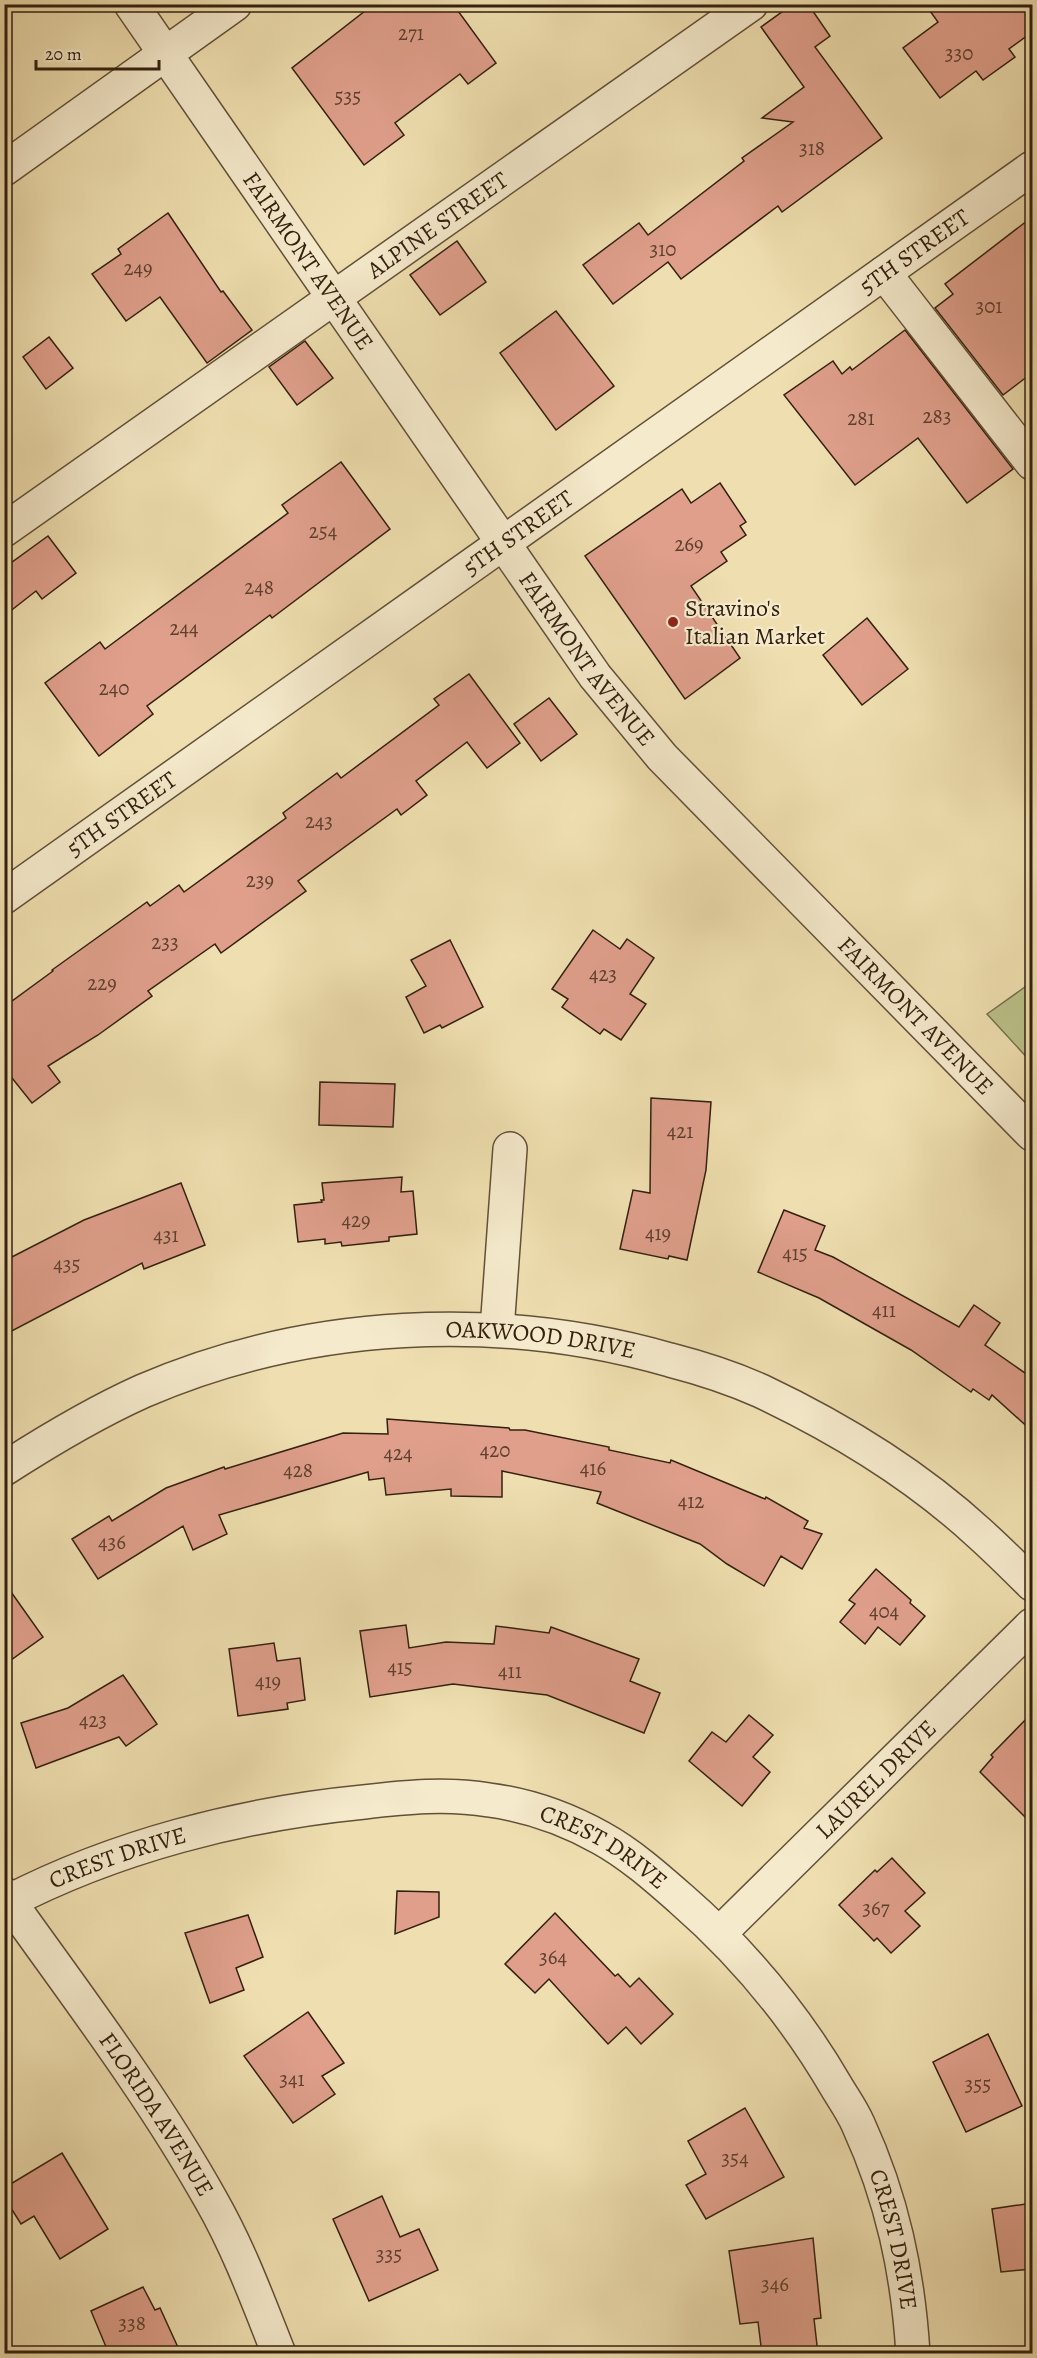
<svg xmlns="http://www.w3.org/2000/svg" width="1037" height="2358" font-family="Alegreya,serif">
<rect width="100%" height="100%" fill="#efdfb0"/>
<filter id="stains"><feTurbulence type="fractalNoise" baseFrequency=".00333" numOctaves="4"/><feColorMatrix values="0 0 0 0 .2 0 0 0 0 .09 0 0 0 0 .02 0 0 0 .5 -.17"/></filter>
<radialGradient id="worn" r=".72"><stop offset=".6" stop-color="#630" stop-opacity="0"/><stop offset="1" stop-color="#630" stop-opacity=".3"/></radialGradient>
<!-- green -->
<polygon fill="#bbc18a" stroke="#77704c" stroke-width="1.5" points="1032,982 1032,1063 987,1014"/>
<!-- building -->
<g fill="#df9f8b" stroke="#33200f" stroke-width="1.5">
<polygon points="374,4 453,4 496,63 468,84 460,74 395,123 404,135 364,165 292,68"/>
<polygon points="793,4 808,4 830,36 815,47 882,138 782,212 778,206 681,279 668,262 613,304 583,265 639,223 648,235 744,161 742,158 793,122 762,118 804,87 761,27"/>
<polygon points="925,4 1032,4 1032,32 1009,49 1015,57 983,80 976,71 940,98 903,48 938,22"/>
<polygon points="168,213 221,292 223,291 252,330 207,363 160,297 126,321 92,274 121,254 118,249"/>
<polygon points="1032,217 1032,373 1003,395 935,308 953,294 945,284"/>
<polygon points="457,241 486,282 440,315 410,275"/>
<polygon points="556,311 614,386 556,430 500,353"/>
<polygon points="905,330 1013,469 967,503 918,438 855,485 784,395 833,361 842,374 850,367 852,370"/>
<polygon points="49,337 73,368 46,389 23,357"/>
<polygon points="305,341 333,378 297,405 269,367"/>
<polygon points="341,462 390,529 272,618 270,615 147,706 153,714 99,756 45,683 100,642 105,649 288,513 282,505"/>
<polygon points="720,483 746,522 740,526 746,535 721,552 727,561 691,586 740,658 685,699 585,556 682,489 691,503"/>
<polygon points="48,536 76,573 42,599 36,591 4,616 4,568"/>
<polygon points="867,618 908,669 862,705 823,655"/>
<polygon points="469,674 520,743 487,768 467,742 416,781 427,795 401,815 397,809 298,881 306,891 221,953 215,944 148,991 152,996 98,1035 48,1066 60,1082 32,1103 4,1068 4,1007 53,971 52,970 147,902 150,906 179,885 184,892 286,818 283,813 337,773 341,778 439,705 434,699"/>
<polygon points="549,698 577,734 541,761 514,724"/>
<polygon points="593,930 620,949 627,939 654,958 630,994 646,1004 621,1040 604,1029 600,1034 562,1007 568,999 552,989"/>
<polygon points="450,940 483,1007 442,1028 440,1025 424,1033 406,997 426,986 411,960"/>
<polygon points="320,1082 395,1084 393,1127 319,1125"/>
<polygon points="651,1098 711,1102 706,1170 687,1260 669,1256 668,1259 620,1249 633,1190 650,1193"/>
<polygon points="402,1177 401,1192 413,1191 417,1234 389,1237 389,1241 342,1246 341,1242 325,1244 325,1239 298,1242 294,1205 322,1202 321,1200 324,1200 322,1183"/>
<polygon points="181,1183 205,1245 144,1269 142,1263 4,1335 4,1261 84,1220"/>
<polygon points="784,1210 825,1226 815,1250 833,1257 959,1327 974,1305 1000,1323 985,1345 1032,1378 1032,1431 992,1395 989,1400 973,1389 971,1392 911,1350 819,1298 758,1272"/>
<polygon points="387,1419 509,1428 510,1430 525,1430 609,1447 609,1450 670,1463 671,1460 765,1499 766,1497 808,1521 804,1528 822,1534 802,1569 781,1556 764,1586 727,1564 700,1544 597,1503 601,1492 502,1471 502,1497 451,1496 451,1489 386,1495 384,1478 369,1480 368,1472 219,1515 227,1534 193,1550 183,1526 98,1579 72,1539 109,1516 112,1521 166,1488 224,1467 225,1469 343,1433 388,1434"/>
<polygon points="876,1569 911,1600 910,1603 925,1616 900,1645 878,1627 865,1644 840,1622 855,1604 849,1600"/>
<polygon points="4,1582 43,1637 4,1665"/>
<polygon points="406,1625 409,1648 446,1642 494,1644 496,1626 549,1633 551,1627 639,1659 630,1681 660,1693 644,1733 547,1695 453,1684 370,1697 360,1631"/>
<polygon points="274,1643 277,1661 300,1658 305,1700 287,1703 288,1709 238,1716 229,1649"/>
<polygon points="123,1675 157,1724 126,1746 119,1737 36,1768 21,1723 68,1708"/>
<polygon points="1032,1713 1032,1824 980,1772 993,1757 991,1755"/>
<polygon points="749,1715 773,1735 753,1757 770,1772 742,1806 689,1761 712,1732 726,1742"/>
<polygon points="892,1858 925,1893 905,1911 920,1926 891,1953 877,1938 874,1941 839,1905 875,1870 877,1872"/>
<polygon points="397,1891 439,1892 439,1917 395,1934"/>
<polygon points="555,1913 615,1976 618,1974 630,1987 639,1978 673,2014 641,2044 626,2027 608,2044 549,1979 535,1993 505,1964"/>
<polygon points="248,1915 263,1957 236,1968 244,1990 210,2003 185,1933"/>
<polygon points="308,2012 344,2063 322,2076 335,2094 293,2123 244,2056"/>
<polygon points="988,2034 1022,2106 966,2132 933,2062"/>
<polygon points="745,2108 784,2177 706,2219 686,2185 706,2174 688,2141"/>
<polygon points="62,2153 108,2229 60,2259 34,2216 21,2224 4,2197 4,2188"/>
<polygon points="382,2196 400,2237 419,2229 438,2270 369,2301 333,2219"/>
<polygon points="1032,2203 1032,2269 1001,2272 992,2209"/>
<polygon points="813,2238 821,2318 814,2319 818,2354 762,2354 758,2322 740,2324 729,2251"/>
<polygon points="143,2287 155,2310 160,2308 181,2354 109,2354 91,2311"/>
</g>
<g fill="none" stroke-linecap="round" stroke-linejoin="round">
<!-- minor casing -->
<g stroke="#625037" stroke-width="36">
<g id="minor">
<path id="s1" d="M131 4 595 676 662 757 1032 1134"/>
<polyline points="4,169 235,4"/>
<polyline points="884,273 1032,463"/>
<path id="s2" d="M4 530 751 4"/>
<path id="s3" d="M4 897 1032 168"/>
<polyline points="497,1330 510,1149"/>
<path id="s4" d="M4 1469C49 1440 94 1413 143 1391 307 1320 499 1311 670 1360 701 1368 732 1378 761 1391 839 1428 916 1475 979 1533 998 1550 1015 1567 1032 1584"/>
<path id="s5" d="M4 1894C75 1994 151 2093 211 2200 239 2249 258 2301 279 2354"/>
<path id="s6" d="M4 1904C115 1846 241 1814 364 1802 406 1797 447 1793 489 1800 527 1805 567 1819 601 1838 630 1854 656 1877 681 1899 743 1953 794 2014 836 2086 843 2098 852 2110 858 2124 892 2198 908 2272 913 2354"/>
<path id="s7" d="M720 1933 1032 1625"/>
</g>
</g>
<!-- minor -->
<use href="#minor" stroke="#f5eacc" stroke-width="33"/>
</g>
<!-- markers -->
<circle fill="#8f2418" stroke="#f5eacc" stroke-width="2" cx="673" cy="622" r="6"/>
<g text-anchor="middle" stroke-width="4.5" stroke-linejoin="round" paint-order="stroke">
<!-- number labels -->
<g font-size="21" fill="#5e402e">
<text x="411" y="40">271</text>
<text x="959" y="60">330</text>
<text x="348" y="103">535</text>
<text x="812" y="155">318</text>
<text x="663" y="256">310</text>
<text x="138" y="275">249</text>
<text x="989" y="313">301</text>
<text x="937" y="423">283</text>
<text x="861" y="425">281</text>
<text x="323" y="538">254</text>
<text x="689" y="551">269</text>
<text x="259" y="594">248</text>
<text x="184" y="635">244</text>
<text x="114" y="695">240</text>
<text x="319" y="828">243</text>
<text x="260" y="887">239</text>
<text x="165" y="949">233</text>
<text x="603" y="981">423</text>
<text x="102" y="990">229</text>
<text x="680" y="1138">421</text>
<text x="356" y="1227">429</text>
<text x="658" y="1240">419</text>
<text x="166" y="1242">431</text>
<text x="795" y="1260">415</text>
<text x="67" y="1271">435</text>
<text x="884" y="1317">411</text>
<text x="495" y="1457">420</text>
<text x="398" y="1460">424</text>
<text x="593" y="1475">416</text>
<text x="298" y="1477">428</text>
<text x="691" y="1508">412</text>
<text x="112" y="1549">436</text>
<text x="884" y="1618">404</text>
<text x="400" y="1674">415</text>
<text x="510" y="1678">411</text>
<text x="268" y="1688">419</text>
<text x="93" y="1727">423</text>
<text x="876" y="1915">367</text>
<text x="553" y="1964">364</text>
<text x="292" y="2086">341</text>
<text x="978" y="2091">355</text>
<text x="735" y="2165">354</text>
<text x="389" y="2261">335</text>
<text x="775" y="2291">346</text>
<text x="132" y="2330">338</text>
</g>
<!-- street labels -->
<g font-size="24" fill="#33200f" stroke="#f5eacc">
<text dy="8" stroke="none"><textPath href="#s2" startOffset="530">ALPINE STREET</textPath></text>
<text dy="8" stroke="none"><textPath href="#s3" startOffset="1116">5TH STREET</textPath></text>
<text dy="8" stroke="none"><textPath href="#s1" startOffset="312">FAIRMONT AVENUE</textPath></text>
<text dy="8" stroke="none"><textPath href="#s3" startOffset="630">5TH STREET</textPath></text>
<text dy="8" stroke="none"><textPath href="#s1" startOffset="798">FAIRMONT AVENUE</textPath></text>
<text dy="8" stroke="none"><textPath href="#s3" startOffset="144">5TH STREET</textPath></text>
<text dy="8" stroke="none"><textPath href="#s1" startOffset="1284">FAIRMONT AVENUE</textPath></text>
<text dy="8" stroke="none"><textPath href="#s4" startOffset="566">OAKWOOD DRIVE</textPath></text>
<text dy="8" stroke="none"><textPath href="#s7" startOffset="219">LAUREL DRIVE</textPath></text>
<text dy="8" stroke="none"><textPath href="#s6" startOffset="627">CREST DRIVE</textPath></text>
<text dy="8" stroke="none"><textPath href="#s6" startOffset="123">CREST DRIVE</textPath></text>
<text dy="8" stroke="none"><textPath href="#s5" startOffset="268">FLORIDA AVENUE</textPath></text>
<text dy="8" stroke="none"><textPath href="#s6" startOffset="1131">CREST DRIVE</textPath></text>
</g>
<!-- poi labels -->
<g font-size="24" fill="#33200f" stroke="#f5eacc" text-anchor="start">
<text x="685" y="616">Stravino's<tspan x="685" dy="28">Italian Market</tspan></text>
</g>
</g>
<!-- margin -->
<rect width="1037" height="2358" fill="none" stroke="#efdfb0" stroke-width="24"/>
<rect x="6" y="6" width="1025" height="2346" fill="none" stroke="#33200f" stroke-width="3"/>
<rect x="12" y="12" width="1013" height="2334" fill="none" stroke="#33200f" stroke-width="1.5"/>
<!-- scale -->
<path d="M36 60v9h123v-9" fill="none" stroke="#33200f" stroke-width="3"/>
<text x="45" y="60" font-size="18" fill="#33200f" stroke="#f5eacc" stroke-width="4.5" paint-order="stroke">20 m</text>
<rect width="100%" height="100%" filter="url(#stains)"/>
<rect width="100%" height="100%" fill="url(#worn)"/>
</svg>
